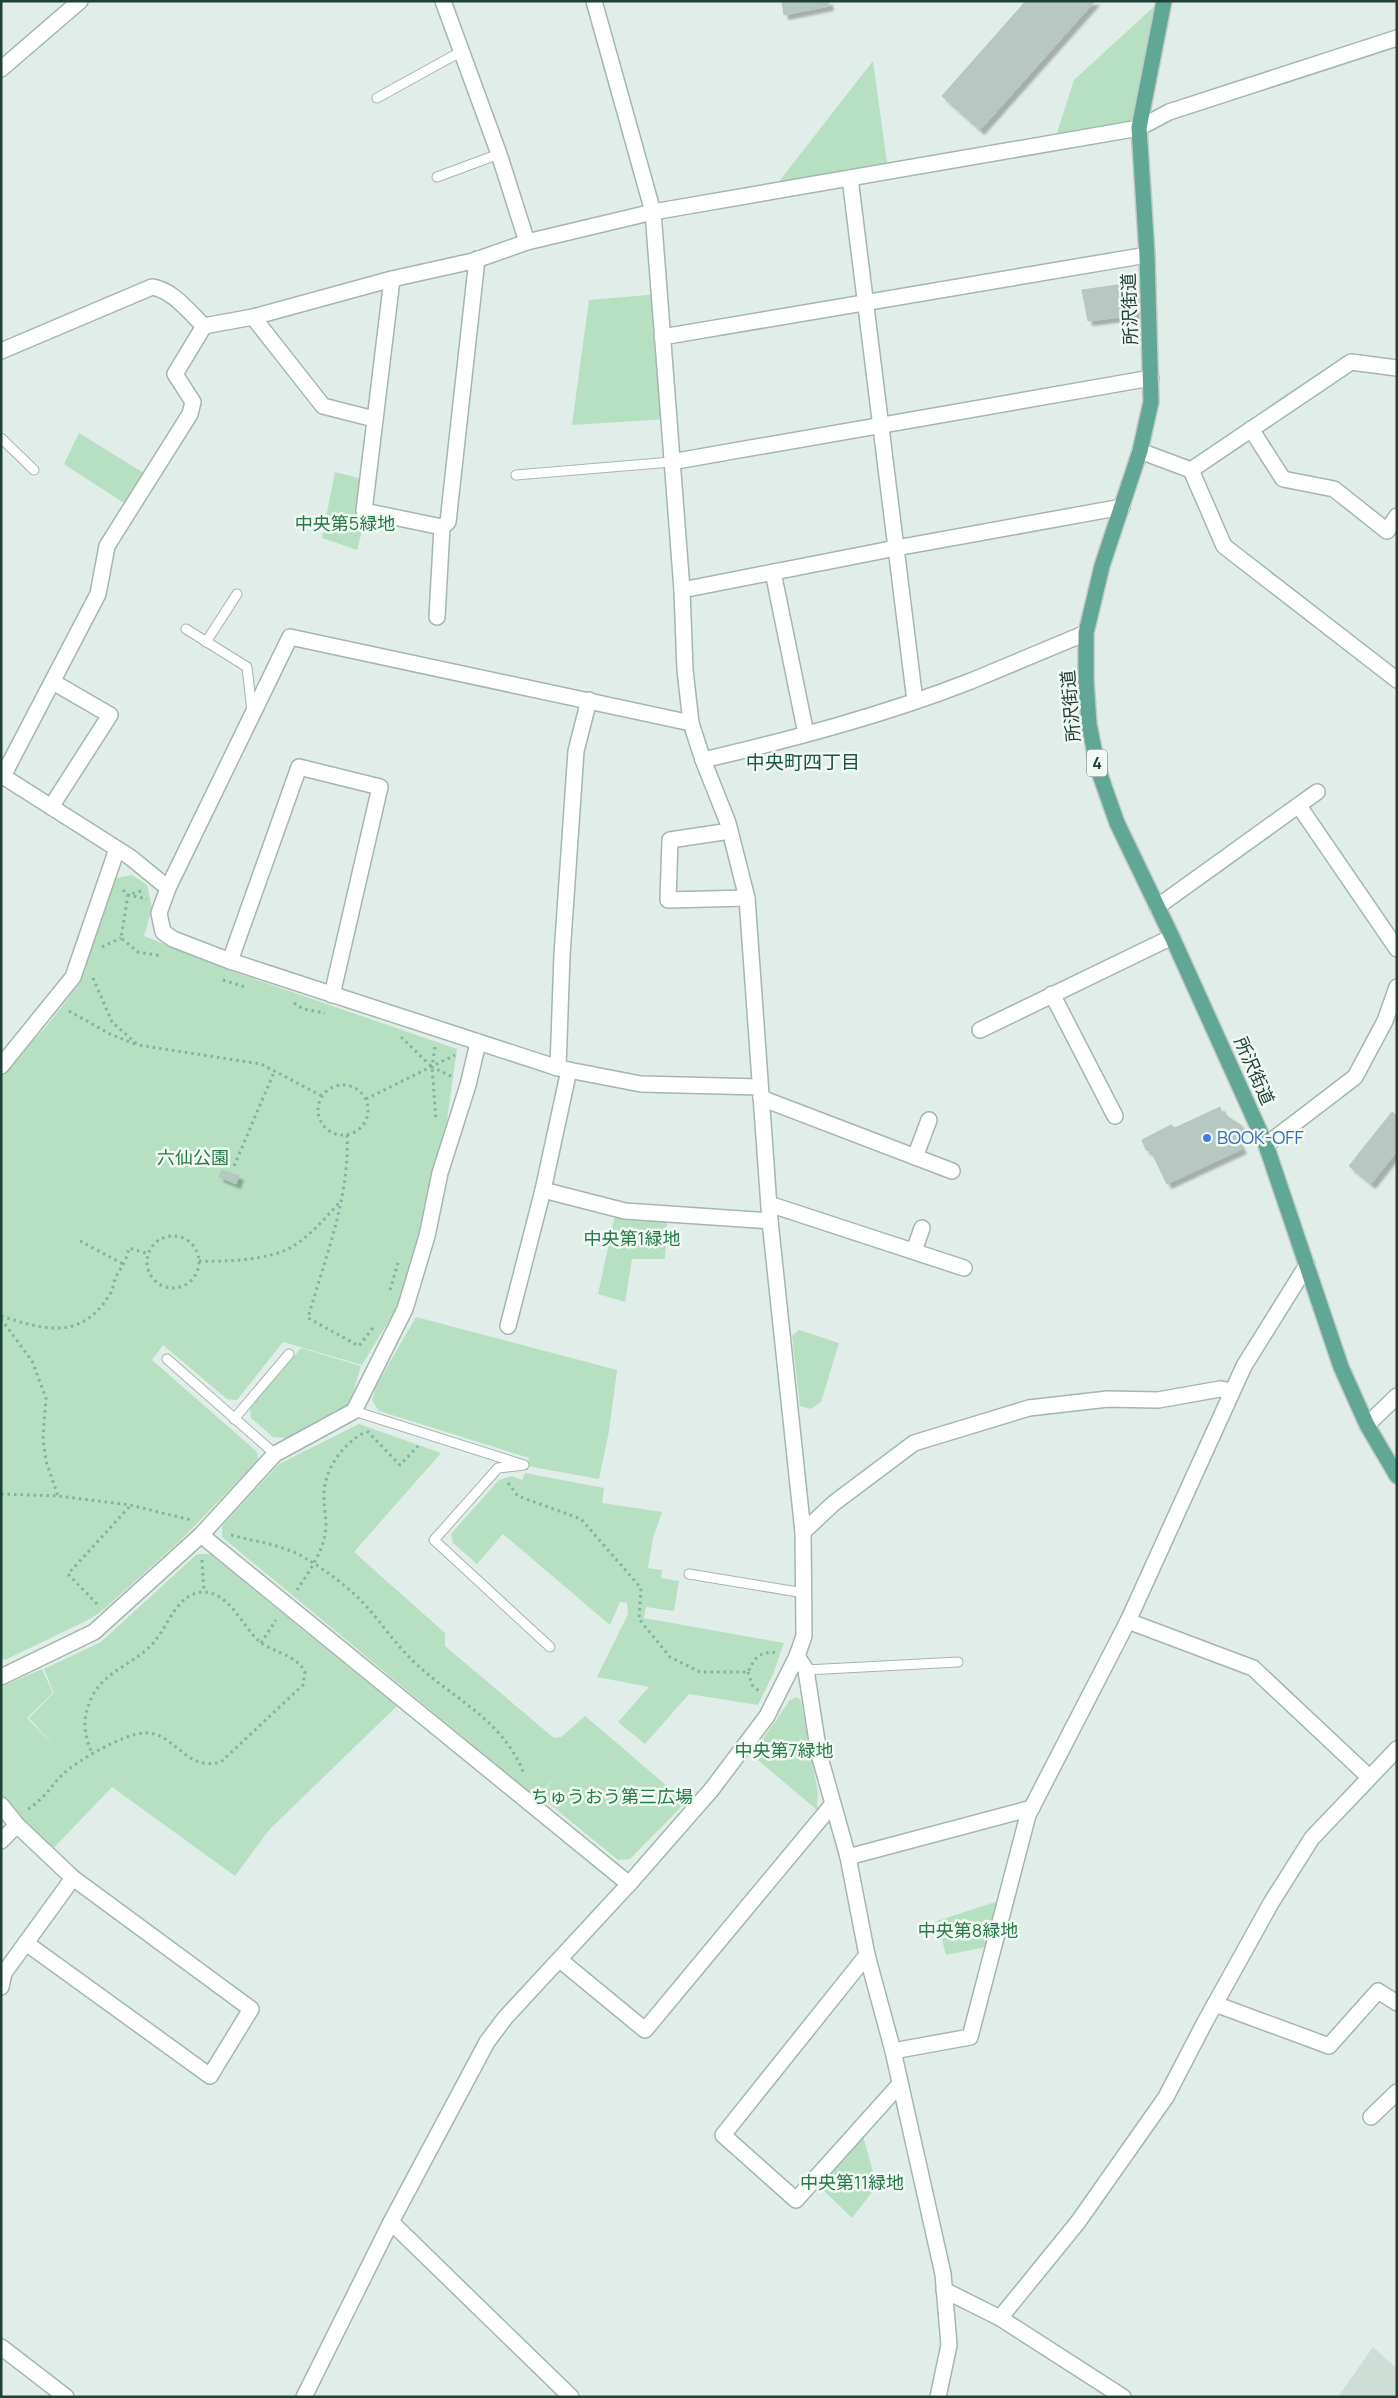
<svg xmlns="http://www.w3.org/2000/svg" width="1398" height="2398" font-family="Manrope,'Noto Sans JP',sans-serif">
<defs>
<filter id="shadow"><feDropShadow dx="4.5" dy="4.5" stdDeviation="1" flood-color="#0004"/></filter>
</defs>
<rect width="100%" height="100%" fill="#e1ede8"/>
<!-- built -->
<polygon fill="#cfddd7" points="1373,2347 1397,2369 1397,2397 1338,2397"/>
<!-- green -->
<g fill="#b7e0c3">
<polygon points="1160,1 1139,128 1054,142 1074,80"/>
<polygon points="873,61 888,171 770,193"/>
<polygon points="660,294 668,419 572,425 589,300"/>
<polygon points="79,433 147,475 130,507 64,464"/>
<polygon points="335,472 362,479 366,516 357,550 322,538"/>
<polygon points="132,875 147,885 152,908 144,936 237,973 457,1049 441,1163 435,1175 399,1304 362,1365 283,1342 237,1400 227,1399 163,1345 152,1360 257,1452 258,1460 182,1539 103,1610 90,1619 5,1660 1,1657 1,1075 45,1028 80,983 116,878"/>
<polygon points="615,1215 667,1222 665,1259 632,1259 625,1302 598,1294"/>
<polygon points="416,1317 617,1370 609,1431 599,1479 527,1466 529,1458 379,1411 372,1400 376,1386"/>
<polygon points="799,1330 839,1343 821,1402 811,1409 800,1406 792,1336"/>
<polygon points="301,1348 361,1366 349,1406 287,1438 273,1437 251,1418 250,1408"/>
<polygon points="359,1424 441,1453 354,1552 445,1633 445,1646 554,1738 561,1737 585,1716 686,1802 630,1859 618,1860 541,1797 556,1774 538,1799 222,1537 222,1526 279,1464"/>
<polygon points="525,1473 604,1488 602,1503 662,1512 653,1538 648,1568 662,1570 661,1578 679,1581 674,1611 646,1607 644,1618 784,1643 773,1674 758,1705 689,1694 645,1744 618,1722 649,1687 597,1677 628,1614 627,1603 620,1602 610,1625 503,1534 477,1564 453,1543 451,1534 499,1480 512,1476 522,1480"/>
<polygon points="197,1554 210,1554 397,1706 269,1830 235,1876 112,1787 49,1853 1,1798 1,1687 42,1669 53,1693 27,1718 56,1748 29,1718 54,1693 44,1669 101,1642"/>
<polygon points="797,1697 801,1701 818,1793 817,1810 752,1755 790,1700"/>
<polygon points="998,1901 986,1947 946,1955 937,1921"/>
<polygon points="863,2136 877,2186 852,2218 820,2187"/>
</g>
<!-- building -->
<g fill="#b6c8c1" stroke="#b3c7bf" filter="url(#shadow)">
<polygon points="782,1 828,1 829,6 784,15"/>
<polygon points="1026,1 1095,1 980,130 942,96"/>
<polygon points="1131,283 1135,315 1088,321 1082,290"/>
<polygon points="1220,1107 1222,1113 1242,1126 1236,1138 1242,1149 1167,1184 1151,1151 1146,1150 1142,1140 1171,1125 1175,1128"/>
<polygon points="1392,1112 1397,1116 1397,1151 1371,1184 1349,1166"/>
<polygon points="222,1170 239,1176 236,1184 219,1177"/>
</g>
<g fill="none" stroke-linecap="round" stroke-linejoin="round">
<!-- service casing -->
<g stroke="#a3b6af" stroke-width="11">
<g id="service">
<polyline points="377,98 462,51"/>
<polyline points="437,177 499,154"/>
<polyline points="1,438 34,470"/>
<polyline points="516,475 671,462"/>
<polyline points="186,629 247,667 252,712"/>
<polyline points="206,642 237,594"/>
<polyline points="167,1359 275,1454"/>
<polyline points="354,1411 524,1465 498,1468 434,1540 550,1647"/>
<polyline points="234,1419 289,1354"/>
<polyline points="689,1574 804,1593"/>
<polyline points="806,1670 958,1662"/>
</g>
</g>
<!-- minor casing -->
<g stroke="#a3b6af" stroke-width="18">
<g id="minor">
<polyline points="443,1 499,154 527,242"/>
<polyline points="1,69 80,1"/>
<polyline points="850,178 915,701"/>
<polyline points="392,279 364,511 442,527 448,522 477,259"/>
<polyline points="253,317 323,406 374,419"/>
<polyline points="662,337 1147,255"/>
<path d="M1 351 152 287C173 290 189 312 204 326L253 317 392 279 473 261 527 242 653 212 1139 128 1169 112 1397 38"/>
<polyline points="1251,429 1283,479 1334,489 1387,531 1397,516"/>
<polyline points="1140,451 1191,470 1351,362 1397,368"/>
<polyline points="671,462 1151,378"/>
<polyline points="1191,470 1224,546 1397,680"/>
<polyline points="773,572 806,734"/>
<polyline points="682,590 896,548 1122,507"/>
<polyline points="437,617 442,527"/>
<path d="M703 760C793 739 884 715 971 681 1010 665 1048 649 1086 633"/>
<polyline points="1,775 130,857 168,888 159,913 163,932 173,939 230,961 558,1068 641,1084 760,1087"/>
<polyline points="3,776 98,594 107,546 190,414 193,402 175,374 204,326"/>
<polyline points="1299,806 1397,949"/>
<polyline points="51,807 110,715 53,682"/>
<polyline points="730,831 670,840 668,900 747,898"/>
<polyline points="168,888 290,637 691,723"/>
<polyline points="1157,907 1317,792"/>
<polyline points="230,961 299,767 380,787 332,995"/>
<polyline points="1052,994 1115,1116"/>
<polyline points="980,1030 1172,937"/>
<polyline points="1,1066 73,977 117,849"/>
<polyline points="558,1068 562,955 576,751 589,700"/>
<polyline points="761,1098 952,1171"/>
<polyline points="1266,1145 1355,1077 1385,1021 1397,987"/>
<polyline points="915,1157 929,1120"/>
<polyline points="543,1190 625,1211 770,1221"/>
<polyline points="769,1204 964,1268"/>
<polyline points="914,1251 922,1228"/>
<polyline points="508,1326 543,1190 569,1070"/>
<polyline points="1367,1425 1397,1396"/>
<polyline points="803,1532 834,1503 914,1443 1029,1408 1108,1399 1158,1400 1220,1389 1232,1391"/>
<polyline points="201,1535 629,1884"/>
<polyline points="1128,1621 1253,1668 1369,1777"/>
<polyline points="797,1656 806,1670 819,1754 848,1857 867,1955 893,2051"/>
<polyline points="1,1677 94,1632 201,1535 275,1454 354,1411 405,1309 427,1236 440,1173 468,1085 478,1043"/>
<polyline points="1,1805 17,1825 73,1878 251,2009 210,2076 26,1943"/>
<polyline points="1,1841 17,1825"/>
<polyline points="848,1857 1032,1808"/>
<polyline points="867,1955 723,2135 796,2200 900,2084"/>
<polyline points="560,1960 645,2030 832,1805"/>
<polyline points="1,1987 4,1973 73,1878"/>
<polyline points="1215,2004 1329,2046 1378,1991 1397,2003"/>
<polyline points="1371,2117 1397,2092"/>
<polyline points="391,2222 571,2397"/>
<polyline points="944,2290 1000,2318 1123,2397"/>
<polyline points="1000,2318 1078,2222 1166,2097 1205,2022 1271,1903 1312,1838 1397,1749"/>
<polyline points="1,2347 66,2397"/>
<polyline points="304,2397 391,2222 487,2042 505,2018 629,1884 712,1789 767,1716 797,1656 804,1636 803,1532 770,1221 747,898 728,823 703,760 691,723 685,670 682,590 653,212 594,1"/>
<polyline points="938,2397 949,2345 943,2274 893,2051 970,2037 1028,1815 1128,1621 1244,1366 1307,1265"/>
</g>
</g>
<!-- primary casing -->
<g stroke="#c0cac7" stroke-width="18">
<polyline id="primary" points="1164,1 1139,128 1147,255 1151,402 1140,451 1102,566 1086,633 1086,680 1089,724 1098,769 1117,823 1172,937 1266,1145 1341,1367 1367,1425 1397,1476"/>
</g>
<!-- path -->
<g stroke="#7eb4a3" stroke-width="3" stroke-dasharray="2.5 4" stroke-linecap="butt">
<polyline points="123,890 128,895 147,899"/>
<polyline points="141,891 128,895 121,938 138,952 162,956"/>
<polyline points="102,947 121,938"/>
<polyline points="93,978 112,1022 138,1045 261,1064 322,1096"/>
<polyline points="223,980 245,987"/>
<polyline points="294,1003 303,1009 325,1013"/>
<polyline points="69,1011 110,1034 135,1044"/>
<polyline points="401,1037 432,1067 436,1120"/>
<polyline points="435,1047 432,1067 453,1077"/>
<circle cx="343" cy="1110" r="25"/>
<polyline points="366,1099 455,1055"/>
<path d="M347 1135C350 1197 325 1258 308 1318L359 1346 375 1325"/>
<polyline points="234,1166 275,1070"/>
<circle cx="173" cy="1262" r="26"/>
<polyline points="80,1241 125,1265"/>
<path d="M199 1261C225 1262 274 1260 295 1245 313 1233 326 1217 340 1202"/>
<polyline points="390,1290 398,1263"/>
<path d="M1 1316C44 1330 82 1341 110 1294 113 1290 113 1284 115 1279 121 1266 125 1265 129 1248L149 1254"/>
<polyline points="1,1319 32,1361 46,1398 43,1438 46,1461 58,1496"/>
<polyline points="367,1431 400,1465 418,1446"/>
<path d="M508 1483 518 1496 581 1519 641 1588 639 1619 670 1657 700 1672H748C755 1657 761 1650 778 1653"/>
<polyline points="1,1494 58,1496 130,1505 191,1520"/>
<path d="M231 1535C257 1542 284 1545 307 1559 328 1572 350 1588 367 1607 382 1624 395 1643 411 1659 451 1699 502 1717 524 1774"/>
<polyline points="202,1560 204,1592"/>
<path d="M297 1590C308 1573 321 1555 325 1535 328 1521 323 1507 324 1493 325 1468 344 1442 366 1432"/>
<polyline points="97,1604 68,1574 130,1506"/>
<polyline points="261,1643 276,1620"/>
<polyline points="748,1672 752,1685 760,1692"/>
<path d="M28 1809C43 1800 51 1786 63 1774 78 1760 125 1733 145 1733 175 1732 185 1772 221 1762L303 1685 305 1672C296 1654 273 1653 259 1641 242 1626 230 1593 204 1592 178 1592 169 1624 155 1641 137 1663 107 1669 93 1695 82 1716 83 1732 92 1753"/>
</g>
<!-- service -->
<use href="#service" stroke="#fff" stroke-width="9"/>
<!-- minor -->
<use href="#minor" stroke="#fff" stroke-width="15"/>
<!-- primary -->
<use href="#primary" stroke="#61a795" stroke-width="15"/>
</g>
<!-- markers -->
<circle fill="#3f7fe0" stroke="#f2f9f5" stroke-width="2" cx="1207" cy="1138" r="5"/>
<g text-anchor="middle" stroke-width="5" stroke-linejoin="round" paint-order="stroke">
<!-- shield labels -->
<rect fill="#f2f9f5" stroke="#5e7870" stroke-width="1" x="1087" y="749.5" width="20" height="27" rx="4"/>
<g font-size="16" font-weight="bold" fill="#1f4037">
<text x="1097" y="769">4</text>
</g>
<!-- street labels -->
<g font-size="18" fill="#1f4037" stroke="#f2f9f5">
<text transform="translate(1130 309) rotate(-92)" y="6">所沢街道</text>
<text transform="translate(1071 706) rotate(-95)" y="6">所沢街道</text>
<text transform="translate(1254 1071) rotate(66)" y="6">所沢街道</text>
</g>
<!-- park labels -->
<g font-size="18" fill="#257a46" stroke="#f2f9f5">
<text x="345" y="530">中央第5緑地</text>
<text x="193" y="1164">六仙公園</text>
<text x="632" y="1245">中央第1緑地</text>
<text x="784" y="1757">中央第7緑地</text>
<text x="612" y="1803">ちゅうおう第三広場</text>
<text x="968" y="1937">中央第8緑地</text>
<text x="852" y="2189">中央第11緑地</text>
</g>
<!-- shop labels -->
<g font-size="18" fill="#366cbe" stroke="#f2f9f5" text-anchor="start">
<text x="1217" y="1144">BOOK-OFF</text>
</g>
<!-- neighbourhood labels -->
<g font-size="19" fill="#195446" stroke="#f2f9f5">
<text x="803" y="769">中央町四丁目</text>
</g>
</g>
<!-- border -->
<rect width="1398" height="2398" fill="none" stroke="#1f4037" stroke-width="5"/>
</svg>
